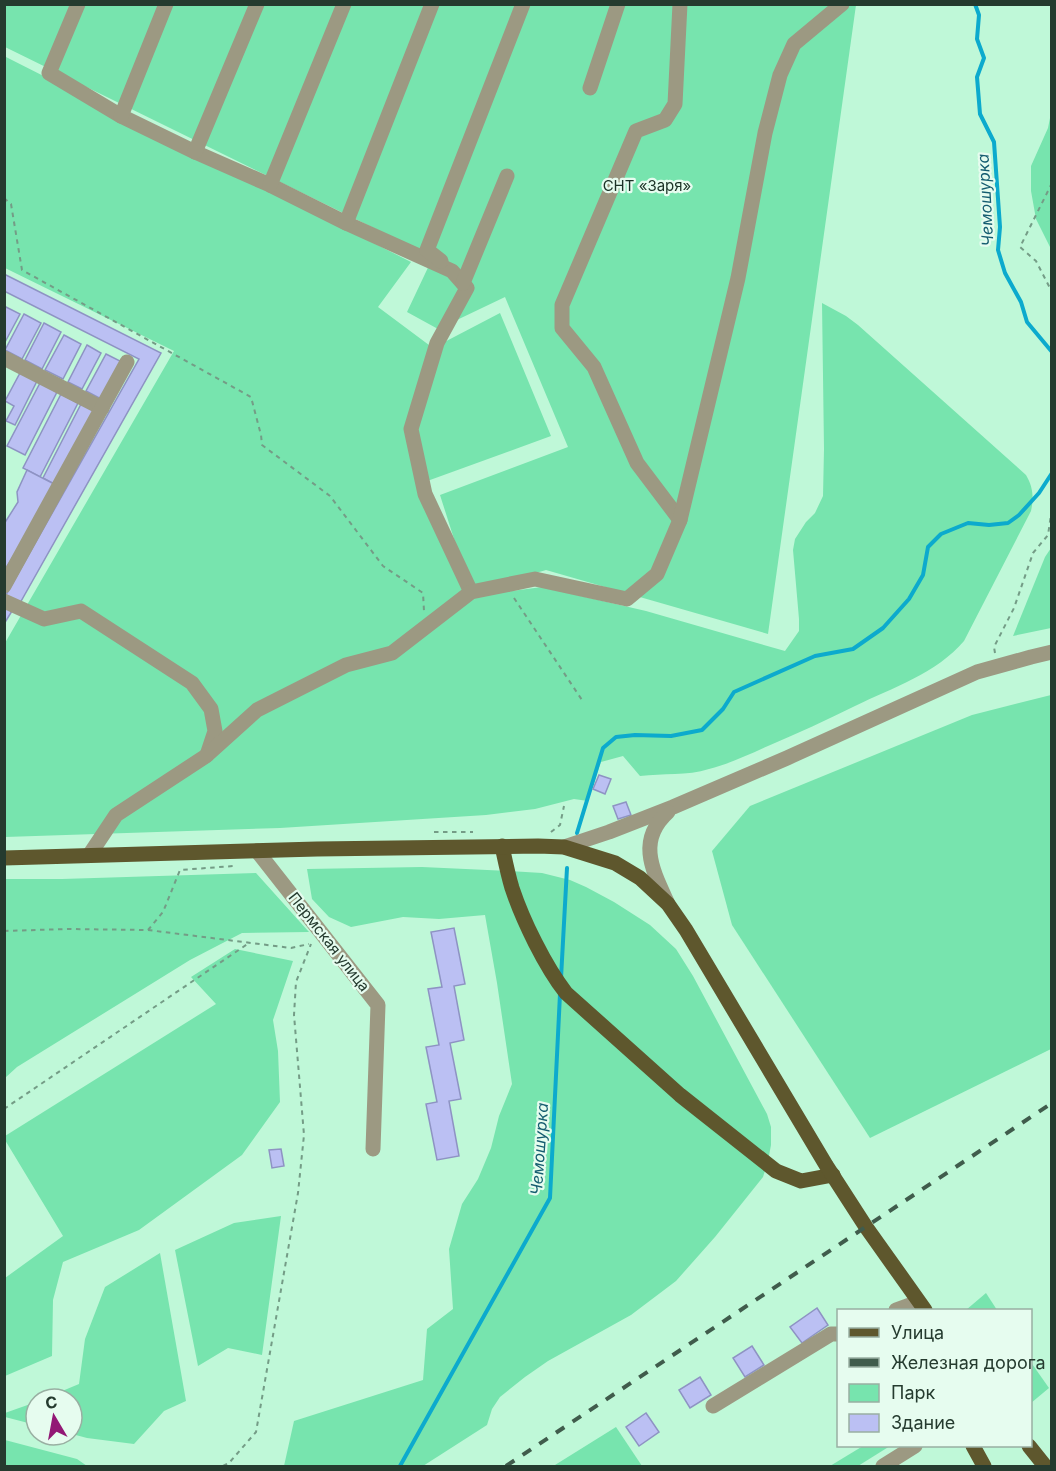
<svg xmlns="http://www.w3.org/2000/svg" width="1056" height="1471" font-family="Inter,sans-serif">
<rect width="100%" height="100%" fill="#bff8d8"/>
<!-- green -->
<g fill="#77e4ae">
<polygon points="4,5 856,5 768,634 546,570 471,592 440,495 568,447 505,297 438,329 407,312 433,257 5,47"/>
<path d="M4 56 411 262 378 307 433 348 500 313 551 436 419 484 466 597 542 587 646 611 785 651 799 631V619L793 550 795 539 806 522 815 513 823 496 824 449 822 303 846 316 858 325 1026 475C1033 487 1034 497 1031 511L964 641C937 673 892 688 855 706 827 720 798 733 768 746 748 755 729 764 709 769 687 776 663 773 640 776L623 756 601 762 588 801 574 799 535 809 486 815 280 828 5 837V643L174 351 5 268Z"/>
<polygon points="1051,113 1052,249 1051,249 1036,219 1031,191 1031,166 1048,128"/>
<polygon points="1051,548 1051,628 1013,636 1045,557"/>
<polygon points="1051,695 1051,1049 870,1138 732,925 712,851 750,806 972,715"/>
<polygon points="422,867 509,871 542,873 570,880 586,887 614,902 650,925 676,949 693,976 767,1114 771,1127 771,1145 768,1161 763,1177 715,1237 676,1281 631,1315 548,1361 525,1377 500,1397 492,1409 487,1425 423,1466 284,1466 294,1421 423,1380 427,1329 453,1309 449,1249 462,1204 478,1179 491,1148 499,1116 512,1084 497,983 485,915 439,919 403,917 351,927 329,917 312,899 307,869"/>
<polygon points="256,873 309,932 242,933 190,960 17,1067 5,1078 5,879 62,879"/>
<polygon points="235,949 293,961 273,1020 278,1051 280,1102 242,1155 139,1230 63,1262 53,1300 52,1356 5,1376 5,1278 63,1236 5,1140 5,1136 216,1004 191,977"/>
<polygon points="281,1216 262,1355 228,1348 198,1366 175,1250 234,1223"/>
<polygon points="160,1253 186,1401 164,1411 134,1444 87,1438 72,1434 72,1399 43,1399 79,1384 85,1339 105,1287"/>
<polygon points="986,1293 997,1310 966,1310"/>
<polygon points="1030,1361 1049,1388 1031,1403 1030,1402"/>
<polygon points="36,1402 36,1425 5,1417 5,1413"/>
<polygon points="616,1427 642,1466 556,1466 555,1465"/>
<polygon points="5,1440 77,1459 87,1466 5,1466"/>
<polygon points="863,1446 890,1446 858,1466 830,1466"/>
</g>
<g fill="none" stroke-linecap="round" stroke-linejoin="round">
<!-- stream -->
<g stroke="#0caacd" stroke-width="4">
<polyline points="975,4 979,15 977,39 984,58 977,77 980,114 994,142 1000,227 998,250 1005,273 1021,302 1027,322 1052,352"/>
<polyline points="577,833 603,748 616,737 635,735 671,736 702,730 723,709 734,692 815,656 853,649 883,628 909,599 923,575 928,547 941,534 968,523 989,525 1008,523 1019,515 1039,493 1052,473"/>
<polyline points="561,978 567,868"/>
<polyline points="400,1466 550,1198 560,994"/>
</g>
</g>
<!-- building -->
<g fill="#bbc0f3" stroke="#8e93c3" stroke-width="1.5">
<polygon points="4,274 161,353 20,603 6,595 139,359 4,291"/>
<polygon points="6,307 20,314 4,344 4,310"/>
<polygon points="24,314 41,323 22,359 5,350"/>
<polygon points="44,323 61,332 42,369 25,360"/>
<polygon points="64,335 81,344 63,379 45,370"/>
<polygon points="87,345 101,353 82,389 68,382"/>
<polygon points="106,354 122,362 103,400 86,391"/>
<polygon points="20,373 37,381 15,425 6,421 14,406 5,401"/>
<polygon points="40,383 57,392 25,455 7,446"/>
<polygon points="61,394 78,403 40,477 23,468"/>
<polygon points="81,404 96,412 58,486 43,478"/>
<polygon points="27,470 58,486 4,571 4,524 18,502 17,492"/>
<polygon points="4,607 12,611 4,624"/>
<polygon points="599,775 611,779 605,794 593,789"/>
<polygon points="626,802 631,815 618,819 613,806"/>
<polygon points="454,928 465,984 454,986 464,1040 450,1043 461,1099 449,1101 459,1156 437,1160 426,1104 437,1102 426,1047 439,1045 428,989 442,987 431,932"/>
<polygon points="281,1149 284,1166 272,1168 269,1150"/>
<polygon points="817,1308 828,1325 802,1343 790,1327"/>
<polygon points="752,1346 764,1365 745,1377 733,1358"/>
<polygon points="700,1377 711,1395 690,1408 679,1390"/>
<polygon points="646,1413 659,1432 639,1446 626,1427"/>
</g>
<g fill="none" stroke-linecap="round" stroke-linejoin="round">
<!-- path -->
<g stroke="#749c86" stroke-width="2" stroke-dasharray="4.5 4.5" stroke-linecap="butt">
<polyline points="1052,183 1020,247 1036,261 1052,292"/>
<polyline points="4,198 11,204 22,270 251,397 261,435 262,445 330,496 383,566 423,593 424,611"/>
<polyline points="514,598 582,700"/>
<polyline points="995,653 994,647 1014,608 1033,553 1048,535 1052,508"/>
<polyline points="434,832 473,832"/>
<polyline points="551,832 560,825 564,806"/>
<polyline points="148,930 163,912 180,870 234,866"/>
<polyline points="4,931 67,929 148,930 291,948 309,944"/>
<polyline points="4,1109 249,943"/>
<polyline points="223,1466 229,1463 256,1432 298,1193 304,1135 294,1015 296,982 311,944"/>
</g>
<!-- minor -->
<g stroke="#9c9982" stroke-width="15">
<polyline points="78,4 49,73 121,116 195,152 270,185 346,223 452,271 467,288 437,343 411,429 425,494 471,592"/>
<polyline points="590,88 618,4"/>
<polyline points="121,116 166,4"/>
<polyline points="195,152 257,4"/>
<polyline points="270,185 344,4"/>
<polyline points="346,223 432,4"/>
<polyline points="441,261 427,250 523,4"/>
<polyline points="463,283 507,176"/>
<polyline points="4,358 102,408"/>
<polyline points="680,520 637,463 594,367 562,328 562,305 636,131 665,120 675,104 680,4"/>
<polyline points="4,586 127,362"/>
<polyline points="4,601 44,619 81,611 192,683 211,709 215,731 207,755"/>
<polyline points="564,847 609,832 673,807 787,758 977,672 1031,657 1052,652"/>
<polyline points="257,851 378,1005 373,1149"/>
<polyline points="90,854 116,815 206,756 257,710 346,665 392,653 471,592 535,579 627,599 657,574 680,520 738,278 765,133 780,75 794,44 842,4"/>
<path d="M668 904C653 871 636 841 668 812"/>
<polyline points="896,1310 918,1302"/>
<polyline points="713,1406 831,1334 838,1334"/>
<polyline points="883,1466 915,1446"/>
</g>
<!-- major -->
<g stroke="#5e572d" stroke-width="15">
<path d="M502 846C505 860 508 875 512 888 523 921 545 966 566 993L680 1095 776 1171 801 1181 833 1175"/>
<polyline points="4,858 317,849 538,846 564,847 615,863 640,878 668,904 686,930 826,1165 866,1227 925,1310"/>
<polyline points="973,1446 984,1466"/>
<polyline points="1029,1446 1045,1466"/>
</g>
<!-- rail -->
<polyline stroke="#405c4c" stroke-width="4" stroke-dasharray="10 10" stroke-linecap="butt" points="506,1466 1052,1103"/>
</g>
<g text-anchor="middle" stroke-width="4.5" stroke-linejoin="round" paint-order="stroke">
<!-- park labels -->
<g font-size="15" fill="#1b3226" stroke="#e6fcef">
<text x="647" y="191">СНТ «Заря»</text>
</g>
<!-- street labels -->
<g font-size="15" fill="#253b2f" stroke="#e6fcef">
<text transform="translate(329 942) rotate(52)" y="5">Пермская улица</text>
</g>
<!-- water labels -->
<g font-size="16" font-style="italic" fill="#155d70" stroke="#e6fcef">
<text transform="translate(985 200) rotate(-93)" y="6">Чемошурка</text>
<text transform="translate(539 1149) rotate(-86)" y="6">Чемошурка</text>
</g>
</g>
<!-- border -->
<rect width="1056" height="1471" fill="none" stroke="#253b2f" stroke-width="12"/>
<!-- legend -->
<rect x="837" y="1309" width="195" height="138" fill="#e6fcef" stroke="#99afa2" stroke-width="1.5"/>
<rect x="849" y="1328" width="30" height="9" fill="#5e572d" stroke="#99afa2" stroke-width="1.5"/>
<text x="891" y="1339" font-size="18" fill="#253b2f">Улица</text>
<rect x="849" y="1358" width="30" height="9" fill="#405c4c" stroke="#99afa2" stroke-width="1.5"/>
<text x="891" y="1369" font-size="18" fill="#253b2f">Железная дорога</text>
<rect x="849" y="1384" width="30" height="18" fill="#77e4ae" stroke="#99afa2" stroke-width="1.5"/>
<text x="891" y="1399" font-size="18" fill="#253b2f">Парк</text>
<rect x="849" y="1414" width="30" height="18" fill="#bbc0f3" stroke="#99afa2" stroke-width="1.5"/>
<text x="891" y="1429" font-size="18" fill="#253b2f">Здание</text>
<!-- north arrow -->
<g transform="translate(54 1417) rotate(350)"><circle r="28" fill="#e6fcef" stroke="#99afa2" stroke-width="1.5"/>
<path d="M0-4.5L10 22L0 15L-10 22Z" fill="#921875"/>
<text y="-9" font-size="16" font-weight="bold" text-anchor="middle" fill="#253b2f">С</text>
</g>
</svg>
